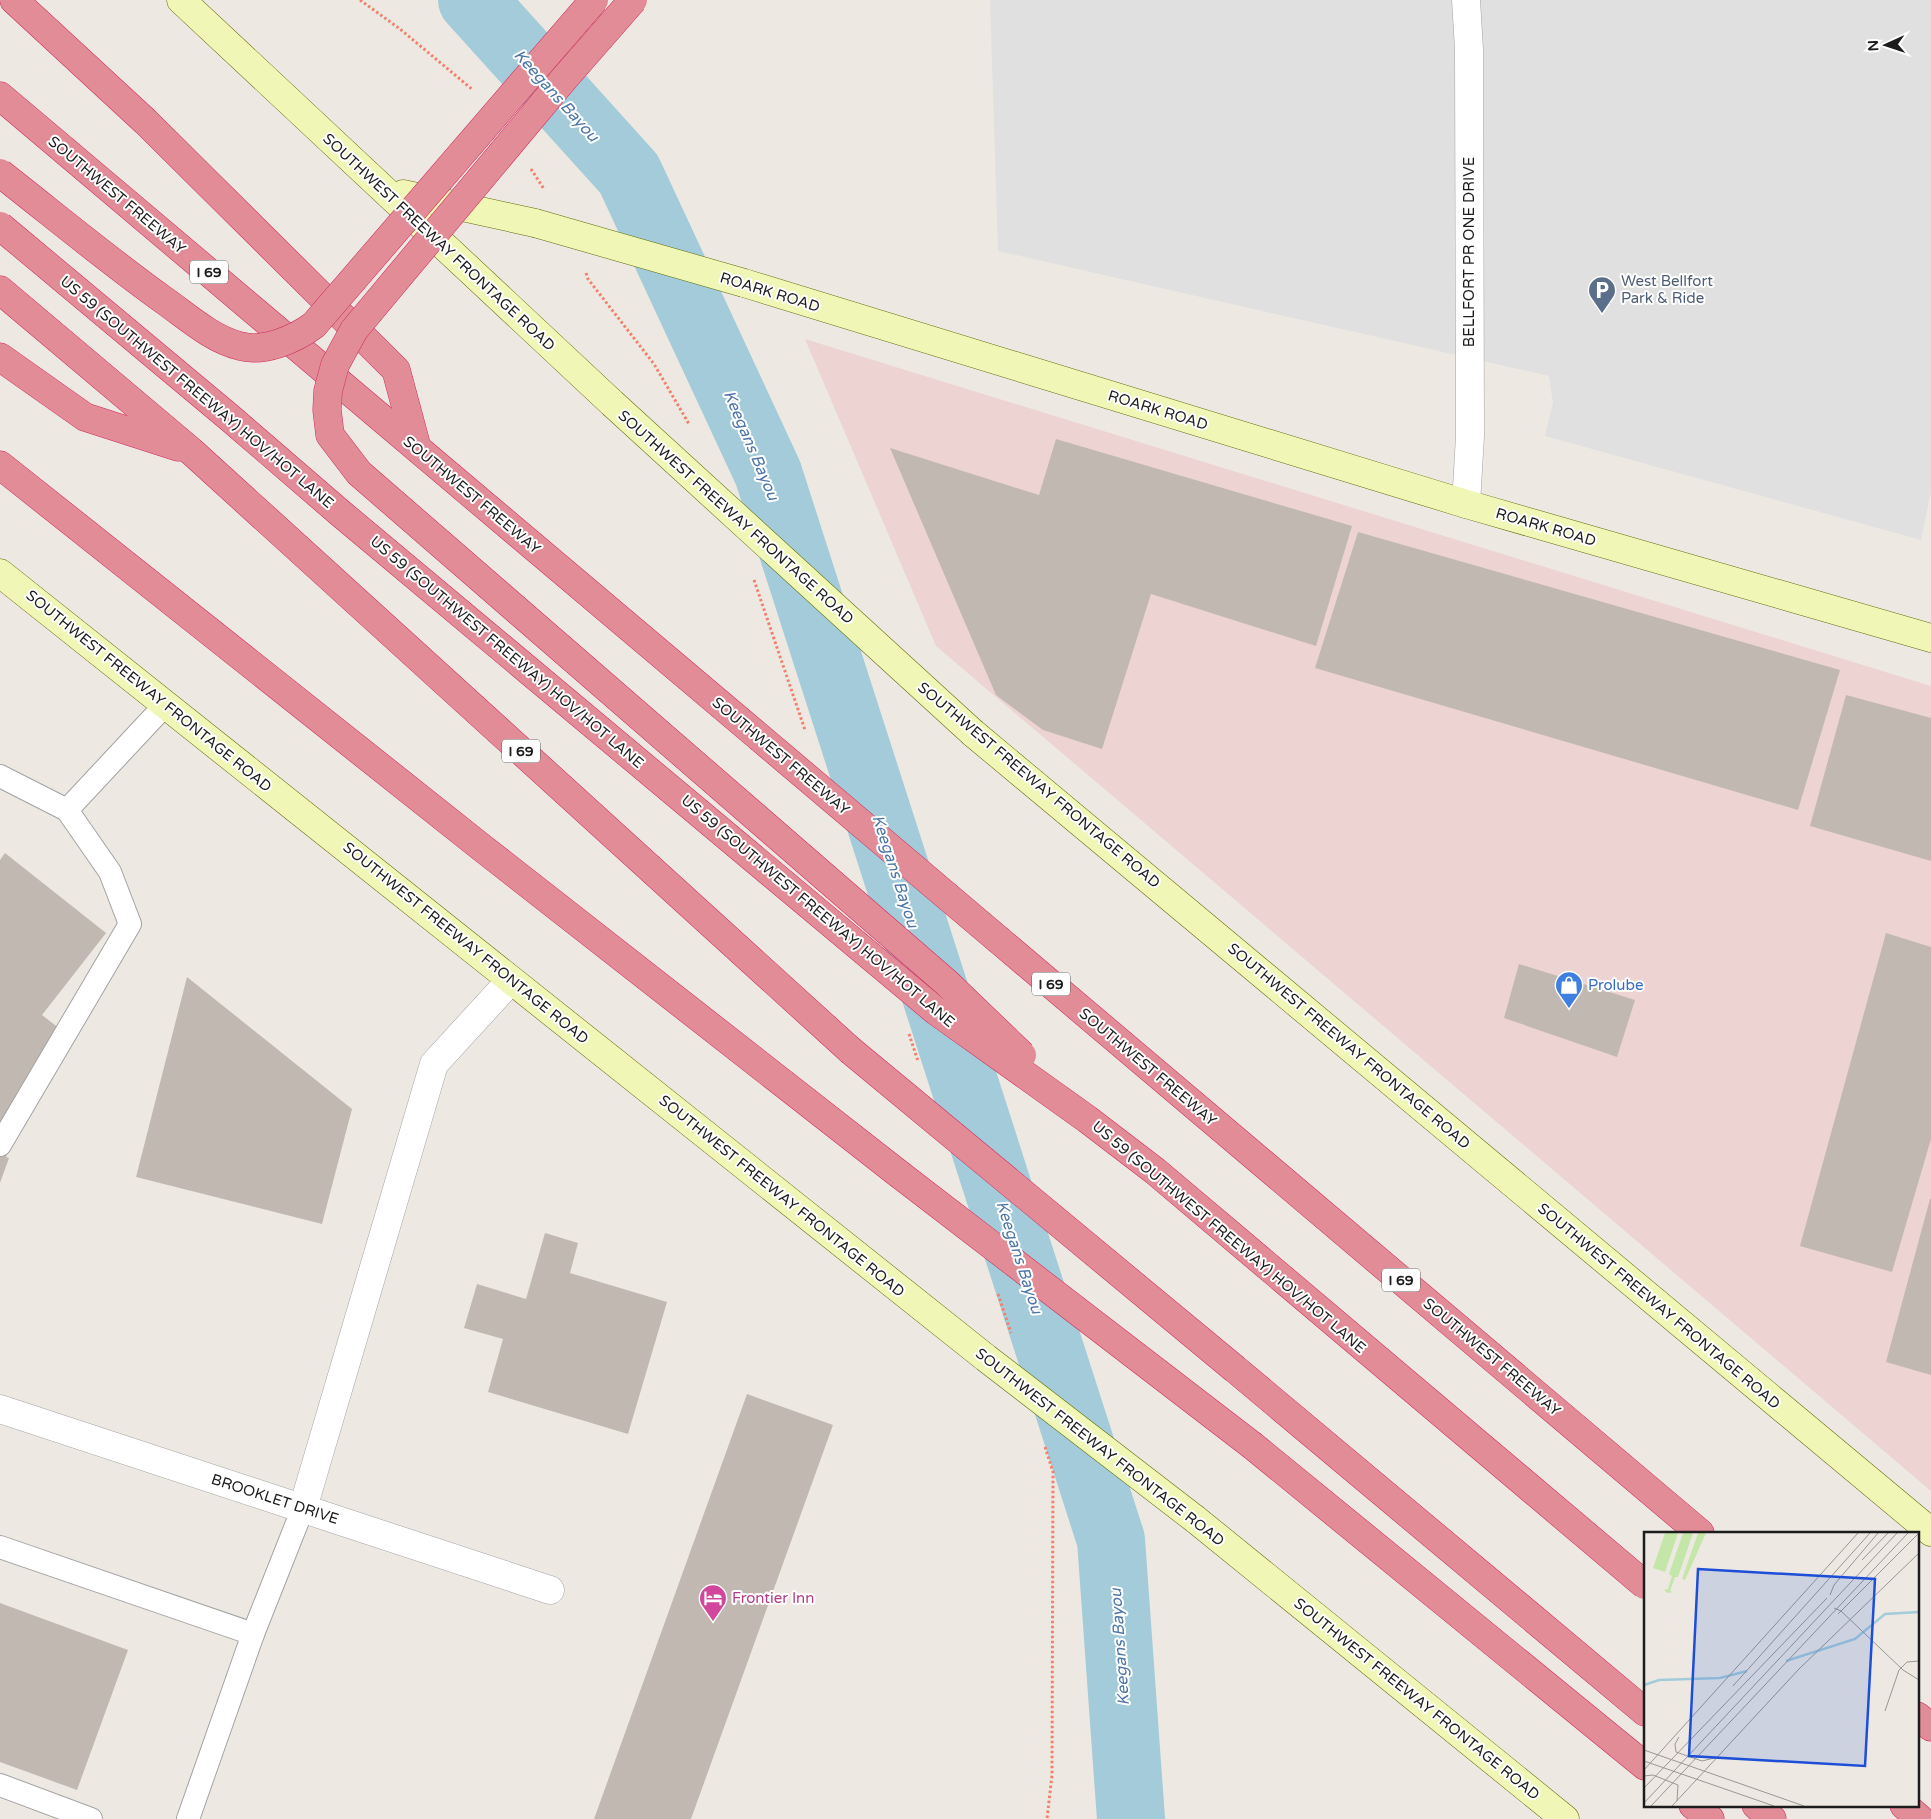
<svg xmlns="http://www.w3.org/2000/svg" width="1931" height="1819" font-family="'Varela Round',sans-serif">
<rect width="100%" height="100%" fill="#ede9e2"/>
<!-- commercial -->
<polygon fill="#edd3d1" points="805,339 1931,686 1931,1491 936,646"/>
<!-- parking -->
<polygon fill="#e0e0e0" points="990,0 1931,0 1931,491 1921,540 1545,436 1553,403 1549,376 998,251"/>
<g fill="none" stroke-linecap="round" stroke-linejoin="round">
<!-- river -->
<polyline stroke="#a3cbd9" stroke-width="68" points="472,0 629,174 768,473 1111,1540 1131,1819"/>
</g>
<!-- building -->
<g fill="#c1b9b1">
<polygon points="1056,439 1352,526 1316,646 1151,594 1102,749 1043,730 996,695 890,448 1039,495"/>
<polygon points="1358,532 1840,670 1798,810 1315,668"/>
<polygon points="1846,695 1931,718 1931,861 1810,826"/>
<polygon points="5,853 106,933 42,1015 64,1032 34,1090 6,1157 9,1158 0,1183 0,860"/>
<polygon points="1886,933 1931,947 1931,1139 1892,1272 1800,1246"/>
<polygon points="1519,964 1635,1000 1617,1057 1504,1018"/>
<polygon points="187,977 352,1109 322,1224 136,1177"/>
<polygon points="1930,1199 1931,1199 1931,1375 1886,1362"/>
<polygon points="545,1233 578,1243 570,1273 667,1302 628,1434 488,1392 503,1339 464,1328 477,1284 526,1299"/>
<polygon points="747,1394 833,1425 691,1819 594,1819"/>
<polygon points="0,1603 128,1650 77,1790 0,1762"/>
</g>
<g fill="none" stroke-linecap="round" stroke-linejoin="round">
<!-- lane casing -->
<g stroke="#a3a3a3" stroke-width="24">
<g id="lane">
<polyline points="0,776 67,810 110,872 130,924 0,1145"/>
<polyline points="67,810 166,704"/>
<polyline points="0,1547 253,1634"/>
<polyline points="0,1785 91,1819"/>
<polyline points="188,1819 253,1634 303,1508"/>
</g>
</g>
<!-- street casing -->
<g stroke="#a3a3a3" stroke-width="29">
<g id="street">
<polyline points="1466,0 1469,49 1470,436 1466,504"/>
<polyline points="0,1409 550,1590"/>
<polyline points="303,1508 434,1064 511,980"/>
</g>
</g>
<!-- secondary casing -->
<g stroke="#5d6c09" stroke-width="29">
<g id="secondary">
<polyline points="181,0 612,403"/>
<polyline points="403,194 535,223"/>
<polyline points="744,283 1466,504 1931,638"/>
<polyline points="0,573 986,1358"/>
<polyline points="973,733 1931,1532"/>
<polyline points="1195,1519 1565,1819"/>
</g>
</g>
<!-- highway casing -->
<g stroke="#ce2b5c" stroke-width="29">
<g id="highway">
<polyline points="14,0 146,122 396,370 417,448"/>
<polyline points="0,96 759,737"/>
<polyline points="0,290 191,451 850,1050"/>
<polyline points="0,357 85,417 178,447"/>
<polyline points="0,465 481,847 899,1174"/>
<polyline points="1000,941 1700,1533"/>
<polyline points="1235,1369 1645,1712"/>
<polyline points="1253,1446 1645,1766"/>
<polyline points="1917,1716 1931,1727"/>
<polyline points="1693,1805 1710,1819"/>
<polyline points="1756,1805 1772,1819"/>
<polyline points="1904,1805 1920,1819"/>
</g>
</g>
<!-- path -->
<g stroke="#f3806c" stroke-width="3" stroke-dasharray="2.5 2.5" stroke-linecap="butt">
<polyline points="360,0 400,29 473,90"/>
<polyline points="531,169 544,189"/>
<polyline points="586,273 588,279 654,364 689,424"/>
<polyline points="754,580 805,730"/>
<polyline points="909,1034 918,1061"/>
<polyline points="998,1294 1011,1333"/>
<polyline points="1045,1447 1053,1472 1052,1775 1047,1819"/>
</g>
<!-- lane -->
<use href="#lane" stroke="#fff" stroke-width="22"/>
<!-- street -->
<use href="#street" stroke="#fff" stroke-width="28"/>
<!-- secondary -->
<use href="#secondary" stroke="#f0f6b6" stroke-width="28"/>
<!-- highway -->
<use href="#highway" stroke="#e28c98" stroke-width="28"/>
<!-- secondary-bridge casing -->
<g stroke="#5d6c09" stroke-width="29" stroke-linecap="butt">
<g id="secondary-bridge">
<polyline points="535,223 744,283"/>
<polyline points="612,403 973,733"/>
<polyline points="986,1358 1195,1519"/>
</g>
</g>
<!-- highway-bridge casing -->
<g stroke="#ce2b5c" stroke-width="29" stroke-linecap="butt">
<g id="highway-bridge">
<polyline points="633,0 563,80 354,330 335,365 328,391 327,410 330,435 359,473 947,983 1022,1055"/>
<path d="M0 173C55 216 109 261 165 301 189 318 212 339 240 346 264 353 295 339 314 325L594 0"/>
<polyline points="0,226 230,418 339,512 936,1011 1087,1119 1155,1171 1645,1585"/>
<polyline points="759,737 1000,941"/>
<polyline points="850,1050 1235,1369"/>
<polyline points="899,1174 1253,1446"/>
</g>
</g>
<!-- secondary-bridge -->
<use href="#secondary-bridge" stroke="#f0f6b6" stroke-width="28"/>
<!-- highway-bridge -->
<use href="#highway-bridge" stroke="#e28c98" stroke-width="28"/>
</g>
<!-- icons -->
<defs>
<g id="parking-pin" transform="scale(1.4375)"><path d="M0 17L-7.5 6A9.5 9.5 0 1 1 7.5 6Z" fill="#5c6f8a" stroke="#fff"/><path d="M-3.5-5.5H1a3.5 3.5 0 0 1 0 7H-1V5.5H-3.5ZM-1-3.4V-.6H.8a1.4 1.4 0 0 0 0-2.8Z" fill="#fff"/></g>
<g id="shop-pin" transform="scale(1.4375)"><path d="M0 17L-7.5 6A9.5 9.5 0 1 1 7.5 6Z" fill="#3f7fe0" stroke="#fff"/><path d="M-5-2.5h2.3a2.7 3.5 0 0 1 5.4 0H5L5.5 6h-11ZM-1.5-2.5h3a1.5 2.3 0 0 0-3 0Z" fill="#fff"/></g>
<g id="hotel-pin" transform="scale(1.4375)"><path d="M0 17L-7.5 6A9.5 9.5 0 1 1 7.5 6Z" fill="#d1479c" stroke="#fff"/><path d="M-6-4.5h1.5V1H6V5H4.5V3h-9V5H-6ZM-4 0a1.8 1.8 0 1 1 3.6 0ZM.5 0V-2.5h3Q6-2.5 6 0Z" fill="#fff"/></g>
</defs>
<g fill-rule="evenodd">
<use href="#parking-pin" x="1602" y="290"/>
<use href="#shop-pin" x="1569" y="985"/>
<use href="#hotel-pin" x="713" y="1598"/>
</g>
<g text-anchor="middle" stroke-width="4" stroke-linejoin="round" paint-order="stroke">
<!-- shield labels -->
<g fill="#fff" stroke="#606060" stroke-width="1">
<rect x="190" y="260.5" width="38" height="23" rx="4"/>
<rect x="502" y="739.5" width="38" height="23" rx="4"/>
<rect x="1032" y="972.5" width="38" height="23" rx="4"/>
<rect x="1382" y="1268.5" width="38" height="23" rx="4"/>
</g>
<g font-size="14" font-weight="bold" fill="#1c1c1c">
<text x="209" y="277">I 69</text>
<text x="521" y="756">I 69</text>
<text x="1051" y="989">I 69</text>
<text x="1401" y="1285">I 69</text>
</g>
<!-- street labels -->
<g font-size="15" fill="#1c1c1c" stroke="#fff">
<text transform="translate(117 195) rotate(40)" y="5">SOUTHWEST FREEWAY</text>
<text transform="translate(439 242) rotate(43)" y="5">SOUTHWEST FREEWAY FRONTAGE ROAD</text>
<text transform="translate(1469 252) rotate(-90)" y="5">BELLFORT PR ONE DRIVE</text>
<text transform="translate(770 292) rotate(17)" y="5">ROARK ROAD</text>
<text transform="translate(197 392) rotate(40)" y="5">US 59 (SOUTHWEST FREEWAY) HOV/HOT LANE</text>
<text transform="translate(1158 410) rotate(17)" y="5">ROARK ROAD</text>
<text transform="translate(472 495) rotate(40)" y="5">SOUTHWEST FREEWAY</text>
<text transform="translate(736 517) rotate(42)" y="5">SOUTHWEST FREEWAY FRONTAGE ROAD</text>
<text transform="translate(1546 527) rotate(16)" y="5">ROARK ROAD</text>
<text transform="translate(507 652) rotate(40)" y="5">US 59 (SOUTHWEST FREEWAY) HOV/HOT LANE</text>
<text transform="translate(149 691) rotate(39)" y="5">SOUTHWEST FREEWAY FRONTAGE ROAD</text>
<text transform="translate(781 756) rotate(40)" y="5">SOUTHWEST FREEWAY</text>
<text transform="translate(1039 785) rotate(40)" y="5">SOUTHWEST FREEWAY FRONTAGE ROAD</text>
<text transform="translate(818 911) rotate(40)" y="5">US 59 (SOUTHWEST FREEWAY) HOV/HOT LANE</text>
<text transform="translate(466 943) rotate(39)" y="5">SOUTHWEST FREEWAY FRONTAGE ROAD</text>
<text transform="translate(1349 1046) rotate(40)" y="5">SOUTHWEST FREEWAY FRONTAGE ROAD</text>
<text transform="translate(1148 1067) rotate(40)" y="5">SOUTHWEST FREEWAY</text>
<text transform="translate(782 1196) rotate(39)" y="5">SOUTHWEST FREEWAY FRONTAGE ROAD</text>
<text transform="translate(1229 1237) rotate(40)" y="5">US 59 (SOUTHWEST FREEWAY) HOV/HOT LANE</text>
<text transform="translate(1659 1306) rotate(40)" y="5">SOUTHWEST FREEWAY FRONTAGE ROAD</text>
<text transform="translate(1492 1357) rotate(40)" y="5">SOUTHWEST FREEWAY</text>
<text transform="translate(1100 1447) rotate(38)" y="5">SOUTHWEST FREEWAY FRONTAGE ROAD</text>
<text transform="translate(275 1499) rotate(18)" y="5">BROOKLET DRIVE</text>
<text transform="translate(1417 1699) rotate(39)" y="5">SOUTHWEST FREEWAY FRONTAGE ROAD</text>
</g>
<!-- service labels -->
<g font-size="15" fill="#4e5e75" stroke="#fff" text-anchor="start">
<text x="1621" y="286">West Bellfort<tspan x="1621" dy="17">Park &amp; Ride</tspan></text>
</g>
<!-- shop labels -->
<g font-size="15" fill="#366cbe" stroke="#fff" text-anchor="start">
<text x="1588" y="990">Prolube</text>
</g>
<!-- hotel labels -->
<g font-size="15" fill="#b23c85" stroke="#fff" text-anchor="start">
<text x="732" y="1603">Frontier Inn</text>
</g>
<!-- water labels -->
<g font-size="16" font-style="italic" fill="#4d76a6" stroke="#fff">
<text transform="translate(557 95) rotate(48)" y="6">Keegans Bayou</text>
<text transform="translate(752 445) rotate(67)" y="6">Keegans Bayou</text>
<text transform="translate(896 871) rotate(72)" y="6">Keegans Bayou</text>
<text transform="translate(1020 1257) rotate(72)" y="6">Keegans Bayou</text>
<text transform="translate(1119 1647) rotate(-94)" y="6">Keegans Bayou</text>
</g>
</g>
<!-- overview -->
<g transform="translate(1644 1532)">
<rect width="275" height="275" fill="#ede9e2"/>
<path d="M21 1H34L21 40 9 36ZM39 1H49L34 45H31L26 59 29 60 24 61 20 58 24 57 28 44 25 42ZM54 1H62L41 48 38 47Z" fill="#c4e6a9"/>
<path fill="none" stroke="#a3cbd9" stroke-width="2.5" d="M142 129 211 107 241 82 275 80M0 153 15 148 76 146 103 139"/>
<path fill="none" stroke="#999793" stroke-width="1" d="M218 28 244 1M186 63 190 53 234 1M190 76 197 79 259 138 275 148M194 82 275 1M89 154 226 1M241 179 255 138 263 130 275 129M35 205 31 212 32 220 58 229 70 226M0 218 160 274M0 229 130 274M0 238 214 1M0 244 9 243 34 253 33 269M0 256 183 66M0 271 253 1M7 274 264 1M28 274 155 137 275 21"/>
<path fill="#1d4ed8" fill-opacity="0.15" stroke="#1d4ed8" stroke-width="2.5" d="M54 37 231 47 221 234 45 224Z"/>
<rect width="275" height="275" fill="none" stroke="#1c1c1c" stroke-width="2.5"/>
</g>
<!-- north arrow -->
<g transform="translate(1886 45) rotate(267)" stroke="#ffffff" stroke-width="4" paint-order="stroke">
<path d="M0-4L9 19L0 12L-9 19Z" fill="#1c1c1c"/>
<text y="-8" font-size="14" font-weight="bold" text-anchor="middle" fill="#1c1c1c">N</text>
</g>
</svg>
